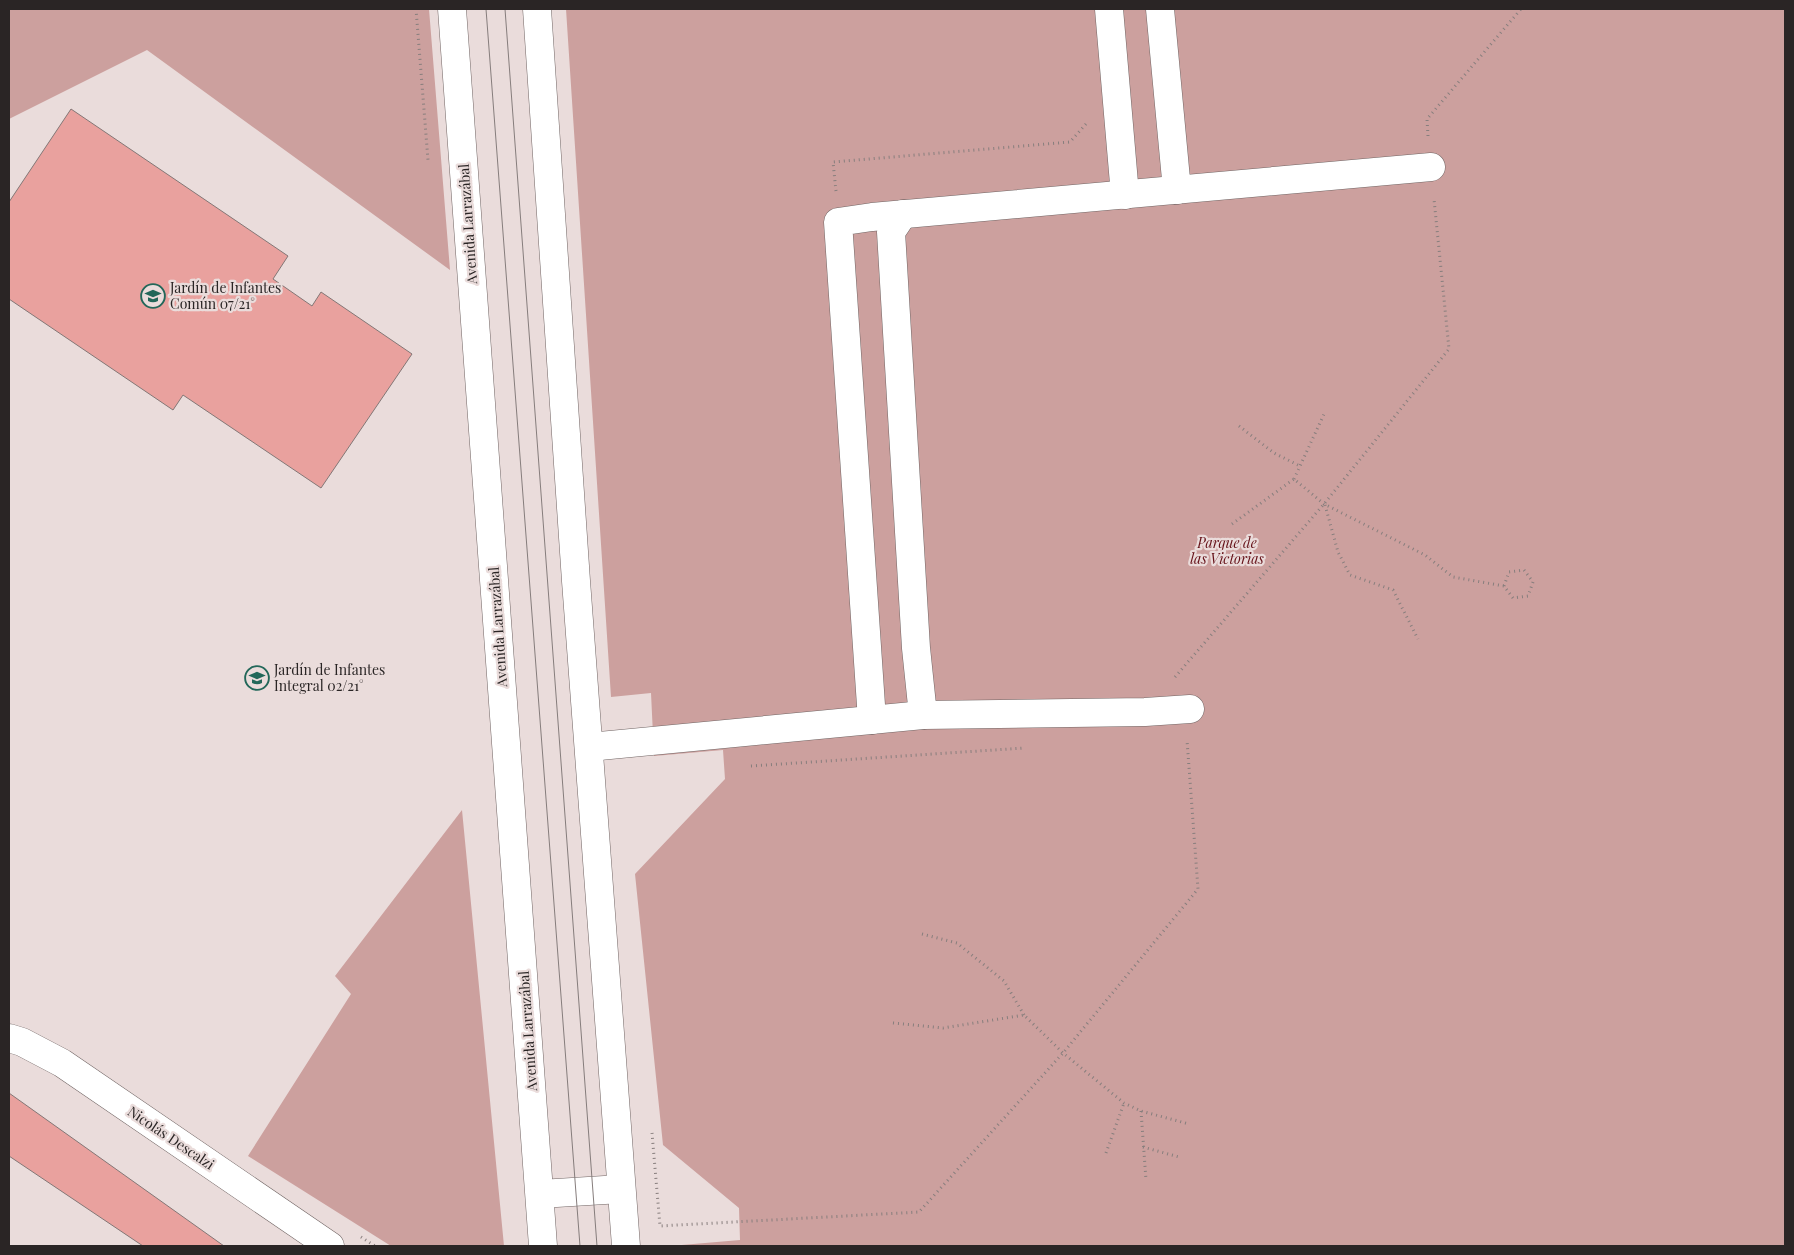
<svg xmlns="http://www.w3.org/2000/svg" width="1794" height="1255" font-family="'Playfair Display',serif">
<rect width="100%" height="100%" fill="#eadcdb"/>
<!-- green -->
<g fill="#cca09e">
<polygon points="9,9 429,9 450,270 147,50 9,119"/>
<polygon points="566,9 1785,9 1785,1246 670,1246 740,1240 739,1208 663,1145 635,874 725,779 723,750 654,756 651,693 611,697"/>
<polygon points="462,810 504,1246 391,1246 248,1156 351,994 335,976"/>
</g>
<!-- building -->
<g fill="#e9a19e" stroke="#837776">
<polygon points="71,109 288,256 273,279 312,306 321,292 412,354 321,488 183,395 173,410 9,299 9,202"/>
<polygon points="9,1093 224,1246 143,1246 9,1156"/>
</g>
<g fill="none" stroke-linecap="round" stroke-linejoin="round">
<!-- minor casing -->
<g stroke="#716564" stroke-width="29">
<g id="minor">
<polyline points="1109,9 1125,195"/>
<polyline points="1160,9 1177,190"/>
<polyline points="903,214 891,232 916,648 923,715"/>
<polyline points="872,720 838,222 872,217 1431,167"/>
<polyline points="589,747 923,715 1145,712 1190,709"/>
<polyline points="9,1038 22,1042 62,1063 330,1246"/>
</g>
</g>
<!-- major casing -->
<g stroke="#716564" stroke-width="29">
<g id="major">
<polyline points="452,9 543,1246"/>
<polyline points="537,9 576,581 626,1246"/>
<polyline points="540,1194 621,1189"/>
</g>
</g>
<!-- path -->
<g stroke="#877e7d" stroke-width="3" stroke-dasharray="1 4" stroke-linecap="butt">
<polyline points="416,9 428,160"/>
<polyline points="1428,136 1427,119 1521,9"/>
<polyline points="836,191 833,162 1070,142 1086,124"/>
<polyline points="1239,426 1274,453 1300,466"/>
<polyline points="1294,479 1325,412"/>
<polyline points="1325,505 1338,552 1350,575 1393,590 1418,639"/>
<polyline points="1232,524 1294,479 1324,504 1425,555 1453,577 1504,586"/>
<polygon points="1524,570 1533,582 1528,596 1513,598 1504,586 1509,572"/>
<polyline points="1175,677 1324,504 1449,349 1434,199"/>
<polyline points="751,766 1024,748"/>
<polyline points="922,934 957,943 1004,981 1024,1015"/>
<polyline points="893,1023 943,1028 1024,1015 1063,1053 1124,1103 1141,1111 1189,1124"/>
<polyline points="1141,1111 1146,1180"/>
<polyline points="652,1133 660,1226 919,1212 1063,1053 1198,889 1187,740"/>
<polyline points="1143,1147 1179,1157"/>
<polyline points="1106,1153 1124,1103"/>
<polyline points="361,1237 375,1246"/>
</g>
<!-- minor -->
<use href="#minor" stroke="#fff" stroke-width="28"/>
<!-- major -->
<use href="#major" stroke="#fff" stroke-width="28"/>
<!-- tram -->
<g stroke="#867d7c" stroke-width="1">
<polyline points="486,9 580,1246"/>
<polyline points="505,9 597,1246"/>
</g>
</g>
<!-- icons -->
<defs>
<g id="school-ring" transform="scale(1.25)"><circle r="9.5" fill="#eadcdb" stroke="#226759" stroke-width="1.5"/><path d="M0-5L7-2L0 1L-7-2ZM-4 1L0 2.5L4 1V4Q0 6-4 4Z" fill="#226759"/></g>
</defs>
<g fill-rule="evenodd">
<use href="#school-ring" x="153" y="296"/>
<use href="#school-ring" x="257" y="678"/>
</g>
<g text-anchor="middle" stroke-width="4.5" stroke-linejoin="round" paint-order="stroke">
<!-- street labels -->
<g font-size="14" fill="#2a2525" stroke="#eadcdb">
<text transform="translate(468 224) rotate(-94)" y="5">Avenida Larrazábal</text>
<text transform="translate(498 627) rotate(-94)" y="5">Avenida Larrazábal</text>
<text transform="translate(528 1031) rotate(-94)" y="5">Avenida Larrazábal</text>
<text transform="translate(171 1138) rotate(34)" y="5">Nicolás Descalzi</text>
</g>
<!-- poi labels -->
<g font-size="14" fill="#2a2525" stroke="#eadcdb" text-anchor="start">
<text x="170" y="293">Jardín de Infantes<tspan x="170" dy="16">Común 07/21°</tspan></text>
<text x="274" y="675">Jardín de Infantes<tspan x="274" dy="16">Integral 02/21°</tspan></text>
</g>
<!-- park labels -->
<g font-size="14" font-style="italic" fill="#651118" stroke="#eadcdb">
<text x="1227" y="548">Parque de<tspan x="1227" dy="16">las Victorias</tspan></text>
</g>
</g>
<!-- border -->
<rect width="1794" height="1255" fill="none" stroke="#2a2525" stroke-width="20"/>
</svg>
